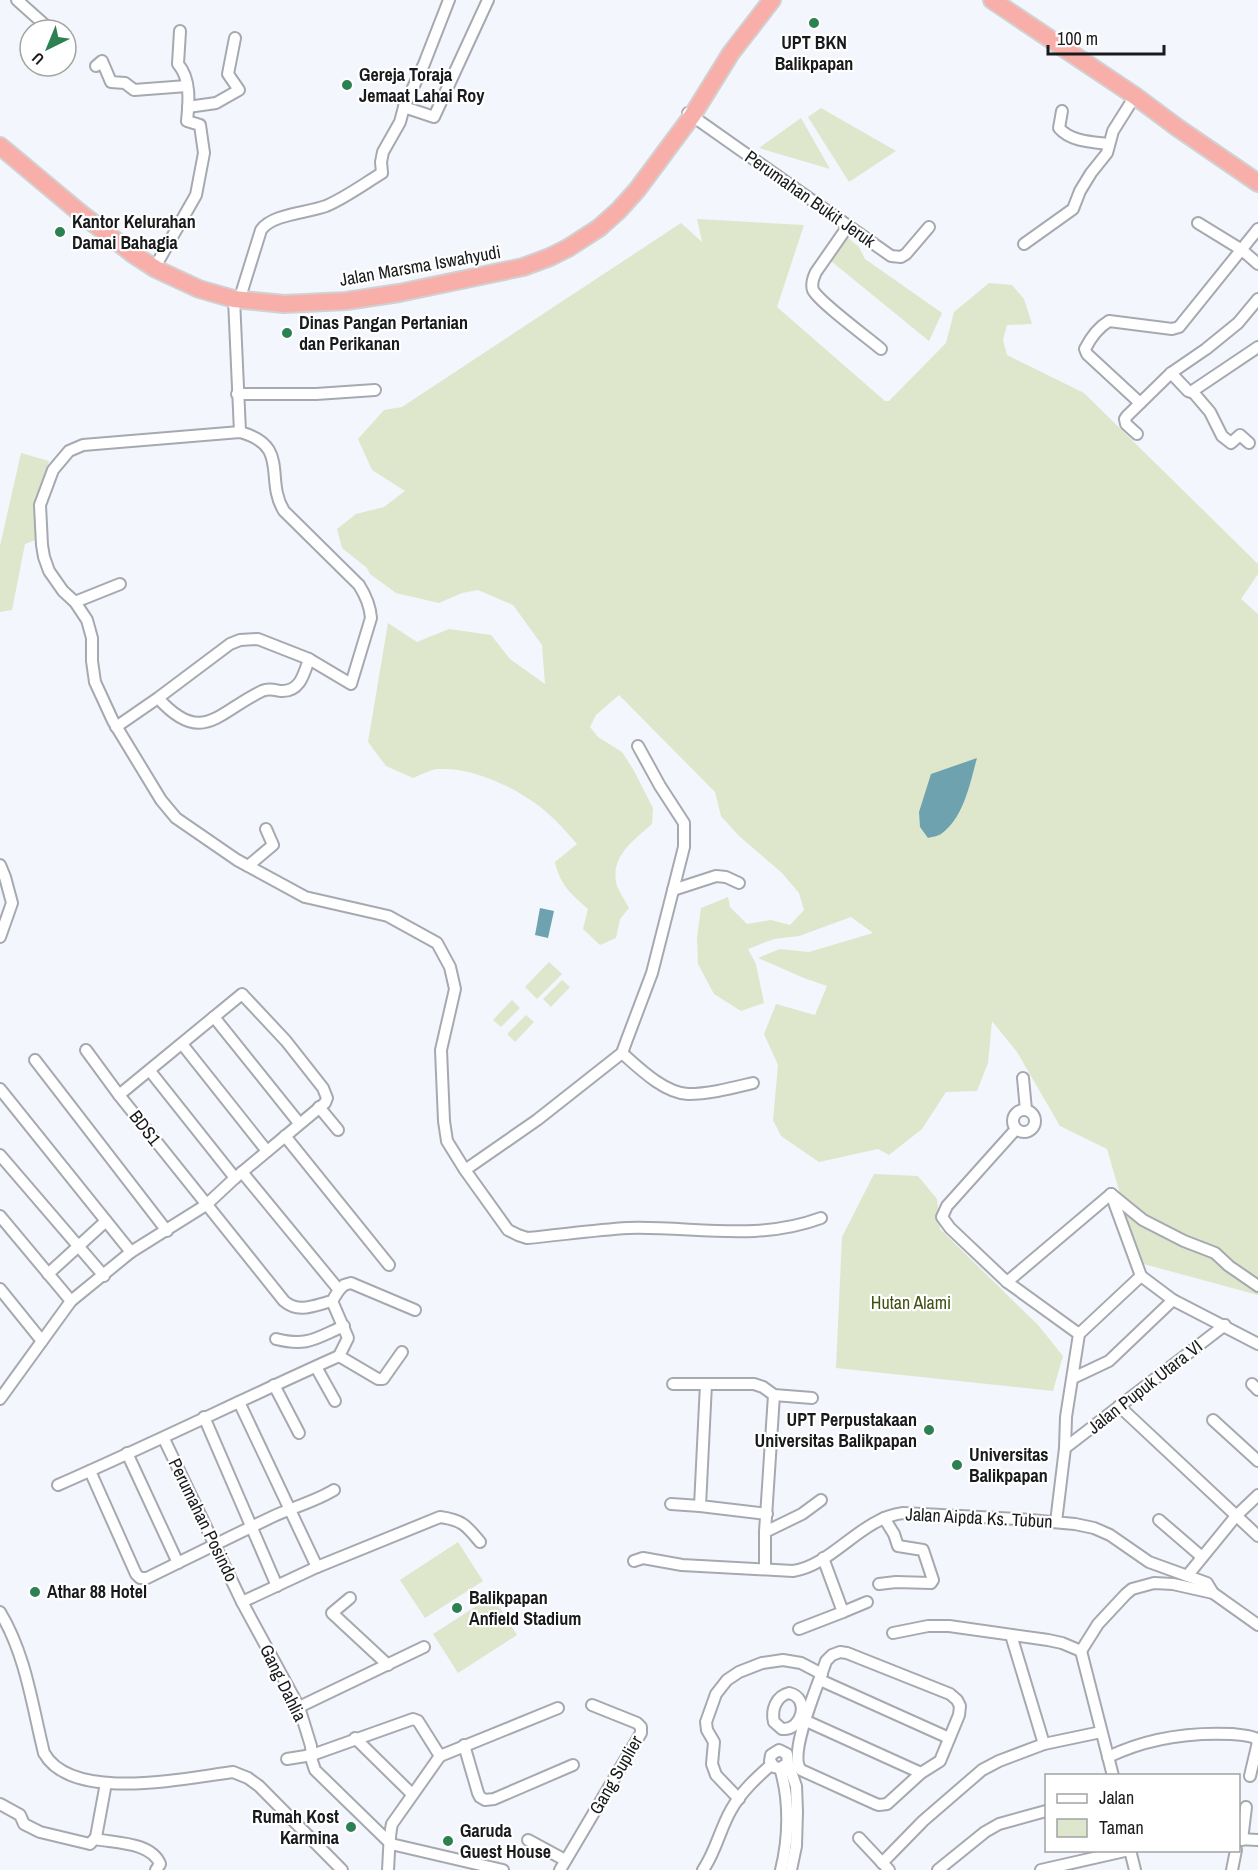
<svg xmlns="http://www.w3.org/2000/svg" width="1258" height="1870" font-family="'Archivo Narrow',sans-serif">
<rect width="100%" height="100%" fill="#f3f6fd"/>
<!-- green -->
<g fill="#dee7cc">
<polygon points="821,108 896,151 849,182 808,117"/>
<polygon points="801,118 830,169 759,148"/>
<path d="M697 219 804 225 777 307 885 401H889L946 343 954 312 989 283 1012 285 1024 299 1032 324 1007 325 1003 340 1007 355 1084 393 1258 564V574L1241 599 1258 614V1295L1140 1263 1107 1149 1060 1126 1017 1052 992 1021 988 1063 977 1091 946 1092 922 1129 889 1155 878 1149 819 1162 781 1136 773 1120 778 1065 764 1034 776 1004 815 1015 827 986 804 978 758 958 780 949 809 952 873 933 851 917 799 936 774 939 748 949 756 964 764 1003 741 1011 714 994 698 964 697 938 701 908 728 897 730 907 747 924 771 920 790 925 804 910 799 893 782 873 738 835 721 816 715 792 619 695 596 715 590 727 598 737 622 752 633 769 653 808 652 824C633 841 609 857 617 886 620 893 625 901 629 908L620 919 616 938 600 945 583 929 588 909C571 894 560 885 555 862L577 844C570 836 563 828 555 820 528 793 478 767 439 769 431 769 421 775 413 778L386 766 368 742 388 623 417 642 449 629 491 635 510 659 545 684 542 645 513 605 478 590 462 593 439 603 396 593 370 574 367 568 342 548 337 529 356 514 384 507 405 491 372 470 358 439 384 410 402 407 681 223 702 242Z"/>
<polygon points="848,238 859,247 865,259 942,313 929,341 831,261"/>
<polygon points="21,453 49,461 36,503 38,539 25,544 12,610 0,612 0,546"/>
<polygon points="549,962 562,974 537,999 525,987"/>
<polygon points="562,980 570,987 551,1007 543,999"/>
<polygon points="512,1000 520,1008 501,1027 493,1020"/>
<polygon points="526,1015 534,1022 515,1042 507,1034"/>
<polygon points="874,1174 918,1176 937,1199 940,1229 1038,1325 1063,1356 1053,1391 836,1368 842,1237"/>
<polygon points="458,1542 483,1581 425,1618 400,1580"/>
<polygon points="492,1596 517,1635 458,1673 433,1634"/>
</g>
<!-- water -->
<g fill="#6fa2af">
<path d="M977 758C970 783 964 818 941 834 938 836 932 837 928 838L920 827 919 812 931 774Z"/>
<polygon points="540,908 554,911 548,938 535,935"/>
</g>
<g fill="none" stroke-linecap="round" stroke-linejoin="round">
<!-- minor casing -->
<g stroke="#a6a9b0" stroke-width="14">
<g id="minor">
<polyline points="17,0 45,25"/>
<polyline points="96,66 102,61 111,82 125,83 134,90 187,86"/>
<polyline points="188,107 216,103 239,90 228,74 235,38"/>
<polyline points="404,107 434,117 488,0"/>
<path d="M1062 111 1059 128C1071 142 1093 142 1109 144"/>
<polyline points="688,113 891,256 901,257 906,254 929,227"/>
<polyline points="1198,223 1242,250 1258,264"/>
<path d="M848 226 816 272C813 278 811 284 813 290 818 301 868 338 881 349"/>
<polyline points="1024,244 1073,209 1080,191 1091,173 1107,153 1113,131 1135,96"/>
<path d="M159 260 196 195 204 153 200 125 187 121C189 102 191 79 178 64L180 31"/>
<path d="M242 291 261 230C272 214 307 213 326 206 345 198 364 184 382 173L381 162 383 152 400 122 404 107 424 64 449 0"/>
<polyline points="234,299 240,432"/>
<polyline points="1171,373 1188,391 1191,392 1258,347"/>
<polyline points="1192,391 1210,412 1222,436 1231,443 1240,435 1249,443"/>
<polyline points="237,394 316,394 375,390"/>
<path d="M1140 403 1087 354 1085 349C1090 339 1099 327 1109 321L1172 329 1179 327 1258 229"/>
<polyline points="1137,434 1126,424 1125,419 1127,416 1171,373 1206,349 1238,323 1258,299"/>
<polyline points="75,602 120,584"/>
<path d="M309 659 351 684 371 618C370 605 366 596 359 585L284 511C264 479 291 446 240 432L83 445 69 451 53 470 40 505 42 545 44 557 49 571 63 591 75 602 87 620 92 638V661L95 682 113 721 161 800 176 818 237 860 305 897 388 916 437 943 450 967 455 989 441 1050 444 1121 447 1141 465 1170 508 1230 518 1235 527 1238C560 1235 594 1230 628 1228 694 1226 756 1242 821 1218"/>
<path d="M116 727 158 698 230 644 240 640 258 639 309 659C304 674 300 692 281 691 274 690 269 688 262 691 218 712 202 747 158 698"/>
<polyline points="0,865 5,877 12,903 0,937"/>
<polyline points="248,866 273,845 266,829"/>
<polyline points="673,890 716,876 726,877 739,883"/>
<polyline points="214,1017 299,1123"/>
<polyline points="182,1044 267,1151"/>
<path d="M86 1050 119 1095 284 1301C299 1314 315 1305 332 1301L339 1290 242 1172"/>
<path d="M622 1053C639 1068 664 1093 688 1094 710 1094 732 1088 753 1083"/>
<polyline points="35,1060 167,1231"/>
<polyline points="150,1071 235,1178"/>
<polyline points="1023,1078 1026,1110"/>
<polyline points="0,1089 131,1252"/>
<polyline points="319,1107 338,1130"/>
<circle cx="1024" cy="1121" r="11"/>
<polyline points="1016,1129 947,1206 942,1217 950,1228 1007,1282 1079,1334 1066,1417 1065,1448 1056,1522"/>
<polyline points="285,1136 389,1265"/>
<polyline points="0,1155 104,1276"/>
<polyline points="465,1170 537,1120 622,1053 626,1042 652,973 684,847 684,823 660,786 638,746"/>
<polyline points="1111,1194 1141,1276 1173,1300 1258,1344"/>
<polyline points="1111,1194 1143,1220 1184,1241 1215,1253 1229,1266 1258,1286"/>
<polyline points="0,1216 71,1301"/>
<polyline points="48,1274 106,1221"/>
<polyline points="1007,1282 1111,1194"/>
<polyline points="0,1289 42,1341"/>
<polyline points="339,1290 344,1285 351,1283 415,1310"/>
<polyline points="332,1301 348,1338 339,1356"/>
<polyline points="1079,1334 1141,1276"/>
<path d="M276 1339C308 1347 316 1338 344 1326"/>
<polyline points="316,1367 335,1401"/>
<polyline points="1073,1378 1109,1361 1173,1300"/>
<polyline points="673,1384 754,1384 763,1387 774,1395 812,1398"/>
<polyline points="706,1384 700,1506 767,1514"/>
<polyline points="1252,1384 1258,1390"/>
<polyline points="274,1385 299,1433"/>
<polyline points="0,1399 71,1301 131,1252 206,1205 235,1178 325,1103 327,1098 323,1088 286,1041 242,994 119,1095"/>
<polyline points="239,1402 317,1567"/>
<polyline points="1119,1406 1258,1536"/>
<polyline points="204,1417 277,1586"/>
<polyline points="1213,1420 1258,1461"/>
<polyline points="164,1439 242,1602 299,1707 311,1746 312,1761 315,1770 391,1844 503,1870"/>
<polyline points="1065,1448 1225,1325"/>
<polyline points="127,1453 178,1563"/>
<path d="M90 1471 136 1574 140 1578H147C190 1557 232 1536 274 1516 294 1507 316 1501 334 1490"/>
<path d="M58 1485C152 1444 245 1398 339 1356L378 1379H383L402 1352"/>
<polyline points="671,1504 700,1506"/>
<polyline points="1159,1520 1202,1557"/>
<polyline points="765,1532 802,1514 821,1500"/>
<polyline points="823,1558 843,1612 867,1602"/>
<path d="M634 1561 643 1558 682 1565 793 1571C833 1565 861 1518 903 1513L1018 1519 1075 1524 1094 1528 1110 1535 1149 1562 1207 1583 1213 1593"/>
<polyline points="765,1569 765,1532 774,1395"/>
<polyline points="1187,1576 1236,1516 1258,1495"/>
<polyline points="879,1584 896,1582 931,1583 933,1580 923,1550 898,1546 894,1534 884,1518"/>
<polyline points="350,1598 332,1613 388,1665"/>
<path d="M242 1602 317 1567 440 1517C462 1520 466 1525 480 1542"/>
<path d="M0 1612C26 1655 32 1705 44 1753 72 1803 185 1778 233 1772L248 1778 259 1786 342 1870"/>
<polyline points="799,1629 843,1612"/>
<polyline points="893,1633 928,1626 949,1626 1048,1640 1062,1643 1081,1651"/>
<polyline points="1011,1635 1044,1744"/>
<polyline points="1081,1651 1098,1624 1126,1594 1132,1589 1154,1583 1173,1584 1213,1593 1258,1625"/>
<polyline points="1081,1651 1113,1776"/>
<path d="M840 1652 847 1653 950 1694 957 1700 960 1706 959 1715 940 1761 921 1773 887 1804 879 1805 876 1804 801 1770C787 1754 820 1681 826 1661L832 1655Z"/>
<polyline points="820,1680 949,1738"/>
<path d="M789 1693C811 1698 802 1731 782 1729L774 1722C771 1710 776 1696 789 1693Z"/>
<polyline points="299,1707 424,1647"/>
<polyline points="804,1720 921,1773"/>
<polyline points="355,1738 412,1794"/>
<polyline points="464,1745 478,1793 480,1797 485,1800 494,1799 573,1765"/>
<path d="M1108 1757C1147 1738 1189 1732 1232 1734 1240 1735 1248 1735 1255 1738L1258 1742 1250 1776"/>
<polyline points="287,1759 312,1755 413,1719 418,1721 440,1756"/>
<polyline points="788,1763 780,1768 774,1767 770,1761 771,1755 779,1750 787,1754 788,1763 796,1786 797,1811 796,1846 791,1870"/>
<path d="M780 1768C790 1800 789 1838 781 1870"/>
<polyline points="739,1799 716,1775 712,1764 714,1742 707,1730 706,1722 716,1694 727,1680 739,1672 762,1663 783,1660 801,1663 822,1674"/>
<polyline points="0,1804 20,1815 24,1824 40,1832 90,1844 96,1837 106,1783"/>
<polyline points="859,1838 889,1870"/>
<path d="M95 1839C115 1843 151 1842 160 1864L156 1870"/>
<polyline points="1238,1839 1258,1840"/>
<polyline points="528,1840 565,1860"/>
<polyline points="1242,1840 1246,1807"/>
<polyline points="1130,1850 1135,1870"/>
<polyline points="882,1863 923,1821 982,1770 999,1761 1044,1744 1101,1732"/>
<path d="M388 1870C389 1856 389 1836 392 1824L440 1756 558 1708"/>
<polyline points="560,1870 641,1733 641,1727 637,1723 592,1705"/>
<path d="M703 1870C716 1851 720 1829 731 1810 741 1792 756 1778 772 1764"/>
<polyline points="938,1870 985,1832 999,1824 1046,1811"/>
<polyline points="1041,1870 1129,1850"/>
<polyline points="1232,1870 1236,1850"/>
</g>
</g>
<!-- highway casing -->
<g stroke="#d1d1d2" stroke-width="20">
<g id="highway">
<polyline points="992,0 1135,96 1178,128 1258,183"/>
<polyline points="0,146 79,212 133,254 156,269 199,289 234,299 284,304 346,301 399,293 523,267 550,257 568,248 599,228 619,210 637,190 692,116 731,53 772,0"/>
</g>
</g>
<!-- minor -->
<use href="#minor" stroke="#fff" stroke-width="10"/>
<!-- highway -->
<use href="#highway" stroke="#f9afa9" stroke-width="16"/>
</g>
<!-- markers -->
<g fill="#2d8052" stroke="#fff" stroke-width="2">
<circle cx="814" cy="23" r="6"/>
<circle cx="347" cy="85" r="6"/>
<circle cx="60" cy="232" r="6"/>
<circle cx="287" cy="333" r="6"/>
<circle cx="929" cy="1430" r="6"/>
<circle cx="957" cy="1465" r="6"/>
<circle cx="35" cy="1592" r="6"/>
<circle cx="457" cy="1608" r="6"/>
<circle cx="351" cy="1827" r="6"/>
<circle cx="448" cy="1841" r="6"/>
</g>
<g text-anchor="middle" stroke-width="4.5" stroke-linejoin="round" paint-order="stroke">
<!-- poi labels -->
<g font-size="18" font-weight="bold" fill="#191a1c" stroke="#fff" text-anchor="start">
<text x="814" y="49" text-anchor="middle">UPT BKN<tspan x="814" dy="21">Balikpapan</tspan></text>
<text x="359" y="81">Gereja Toraja<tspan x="359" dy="21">Jemaat Lahai Roy</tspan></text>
<text x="72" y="228">Kantor Kelurahan<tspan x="72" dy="21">Damai Bahagia</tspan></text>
<text x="299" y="329">Dinas Pangan Pertanian<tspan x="299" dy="21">dan Perikanan</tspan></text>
<text x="917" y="1426" text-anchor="end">UPT Perpustakaan<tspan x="917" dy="21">Universitas Balikpapan</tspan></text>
<text x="969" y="1461">Universitas<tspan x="969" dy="21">Balikpapan</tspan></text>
<text x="47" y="1598">Athar 88 Hotel</text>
<text x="469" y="1604">Balikpapan<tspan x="469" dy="21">Anfield Stadium</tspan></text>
<text x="339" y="1823" text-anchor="end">Rumah Kost<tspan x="339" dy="21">Karmina</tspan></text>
<text x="460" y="1837">Garuda<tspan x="460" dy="21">Guest House</tspan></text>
</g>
<!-- street labels -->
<g font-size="18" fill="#191a1c" stroke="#fff">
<text transform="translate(810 199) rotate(35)" y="6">Perumahan Bukit Jeruk</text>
<text transform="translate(420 266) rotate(-10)" y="6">Jalan Marsma Iswahyudi</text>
<text transform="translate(145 1128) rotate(52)" y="6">BDS1</text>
<text transform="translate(1145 1387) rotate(-38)" y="6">Jalan Pupuk Utara VI</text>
<text transform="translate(979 1518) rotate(3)" y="6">Jalan Aipda Ks. Tubun</text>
<text transform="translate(203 1520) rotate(64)" y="6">Perumahan Posindo</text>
<text transform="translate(283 1683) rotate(64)" y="6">Gang Dahlia</text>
<text transform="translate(616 1775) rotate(-60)" y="6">Gang Suplier</text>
</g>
<!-- park labels -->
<g font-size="18" fill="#415113" stroke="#fff">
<text x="911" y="1309">Hutan Alami</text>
</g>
</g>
<!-- legend -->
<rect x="1045" y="1774" width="195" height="78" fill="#ffffff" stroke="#a3a3a4" stroke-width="1.5"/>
<rect x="1057" y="1794" width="30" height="9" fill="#ffffff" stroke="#a3a3a4" stroke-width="1.5"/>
<text x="1099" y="1804" font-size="18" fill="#191a1c">Jalan</text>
<rect x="1057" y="1819" width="30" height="18" fill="#dee7cc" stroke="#a3a3a4" stroke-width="1.5"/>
<text x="1099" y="1834" font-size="18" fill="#191a1c">Taman</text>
<!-- north arrow -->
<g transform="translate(48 48) rotate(223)"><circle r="28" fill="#ffffff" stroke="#a3a3a4" stroke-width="1.5"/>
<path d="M0-4.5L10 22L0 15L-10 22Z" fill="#2d8052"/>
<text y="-9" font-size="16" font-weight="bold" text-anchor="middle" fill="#191a1c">U</text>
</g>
<!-- scale -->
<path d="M1048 45v9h116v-9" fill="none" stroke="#191a1c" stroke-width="3"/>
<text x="1057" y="45" font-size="18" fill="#191a1c" stroke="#ffffff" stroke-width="4.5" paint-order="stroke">100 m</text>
</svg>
